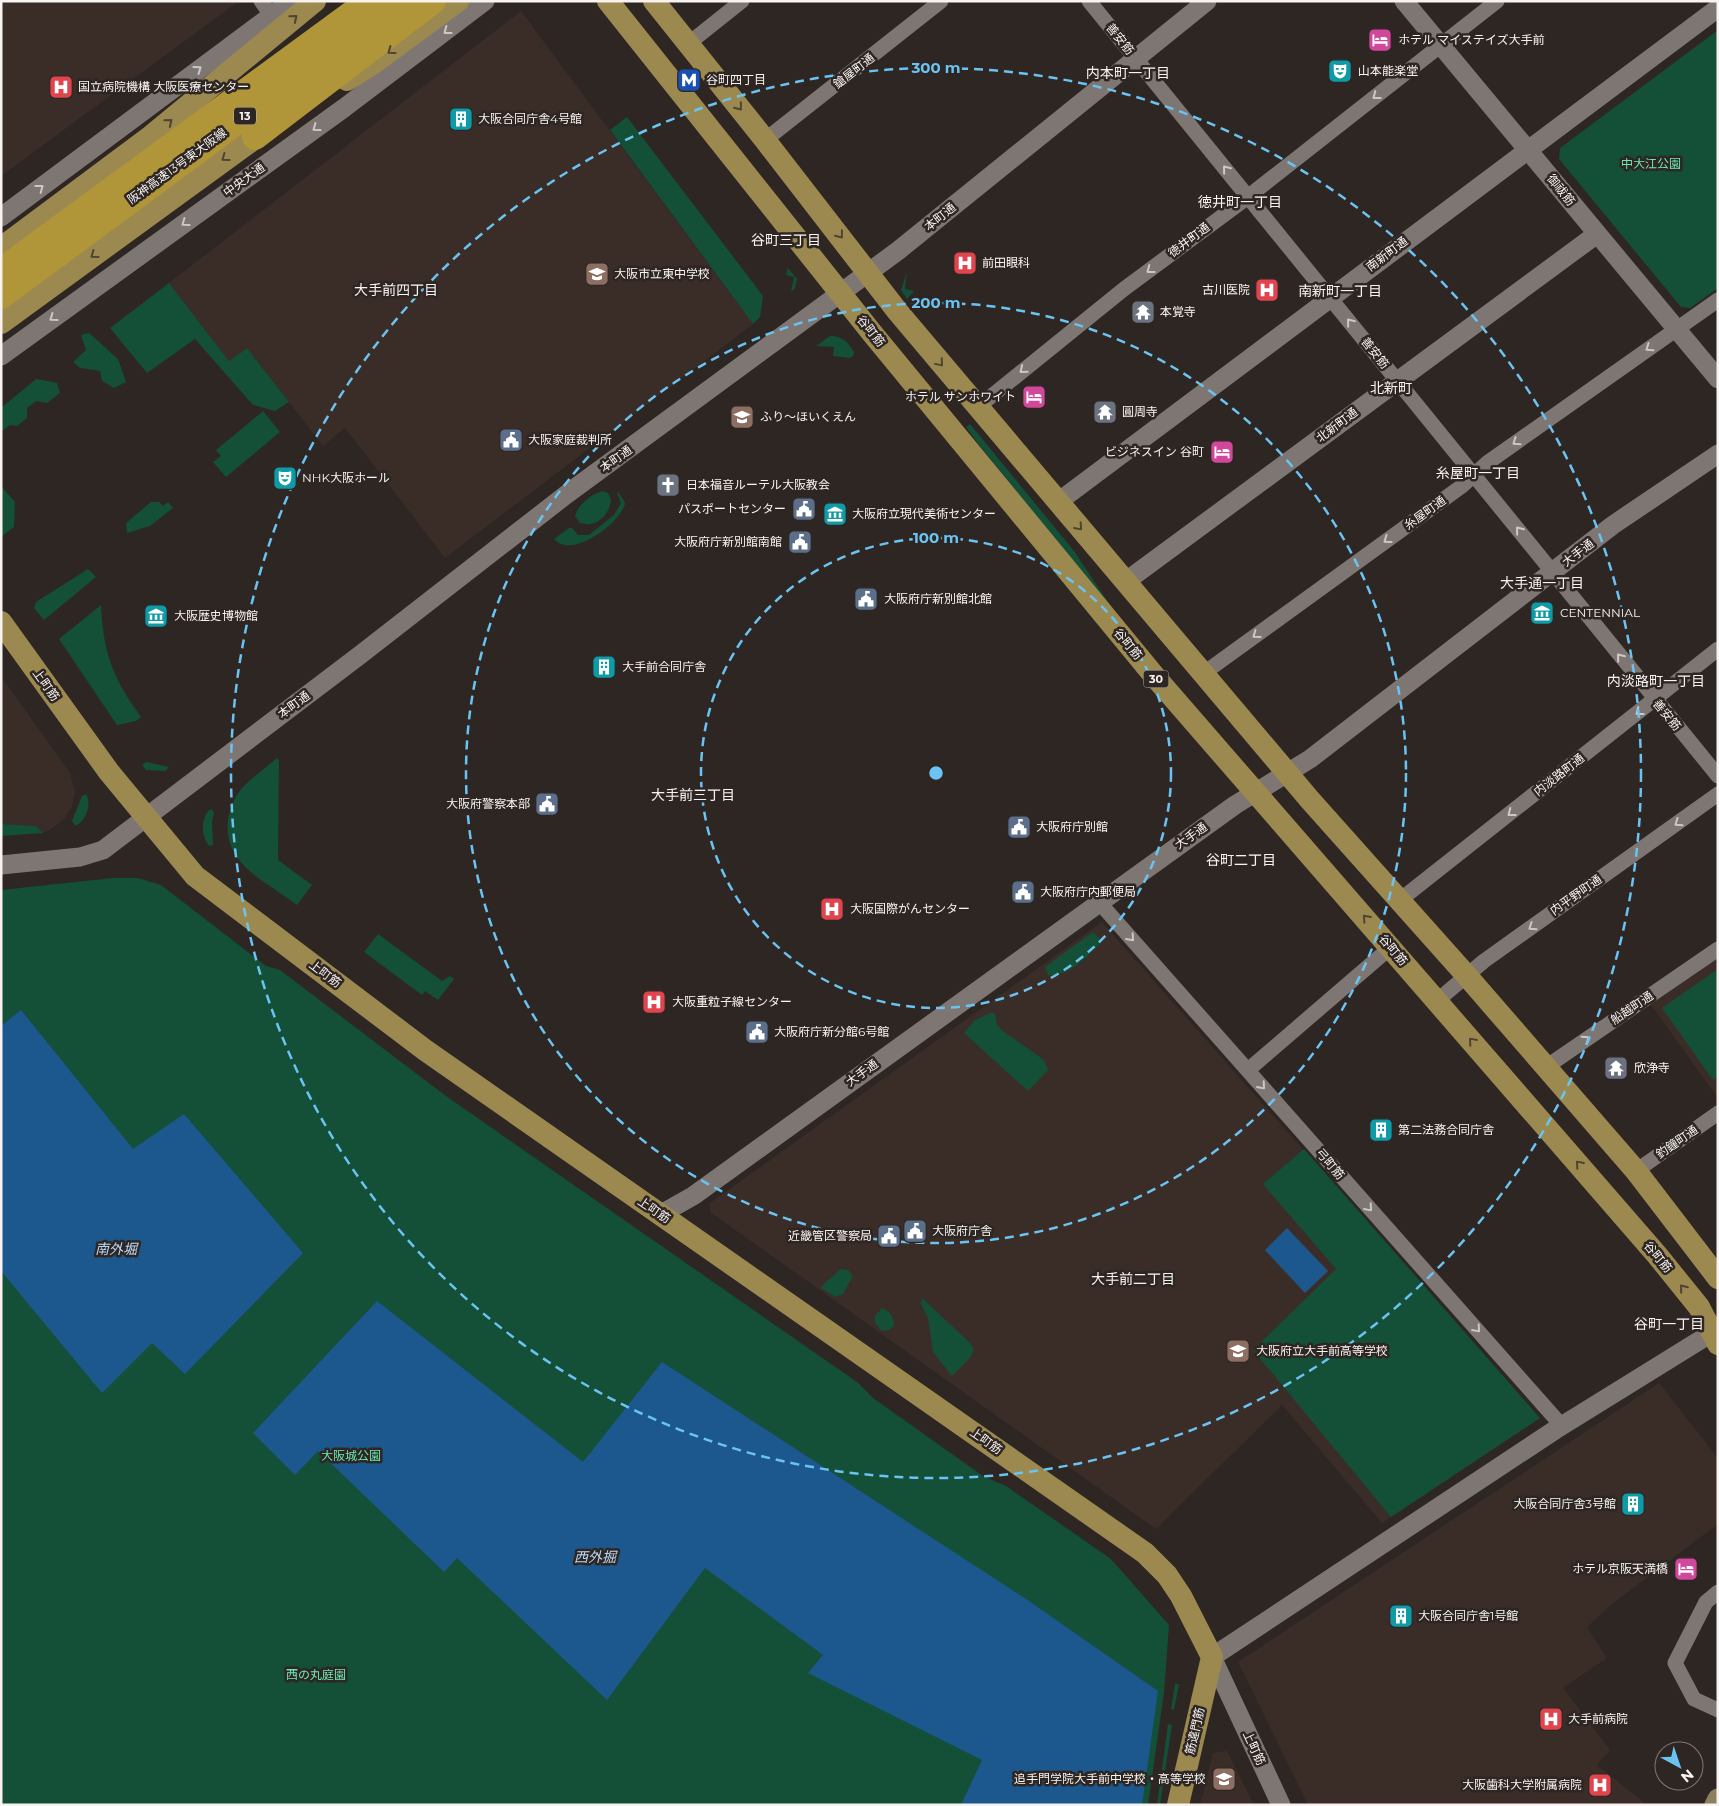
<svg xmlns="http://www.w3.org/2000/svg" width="1719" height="1806" font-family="Montserrat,'Noto Sans JP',sans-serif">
<rect width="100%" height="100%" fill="#2d2623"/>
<!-- built -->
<g fill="#3a2d28">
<polygon points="1,1 239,1 1,176"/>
<polygon points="521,11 753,324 445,558 345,428 323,446 247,348 229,361 169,283"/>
<polygon points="1,676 70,773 75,792 72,806 65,818 54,827 43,833 36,826 1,824"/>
<polygon points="1102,922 1540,1418 1382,1523 1282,1405 1156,1529 710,1212 710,1203"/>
<polygon points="1718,958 1718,1098 1651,1005"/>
<polygon points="1659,1383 1718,1458 1718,1524 1608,1607 1587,1627 1607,1658 1563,1688 1610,1750 1597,1765 1647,1805 1308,1805 1238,1662"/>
<polygon points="1227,1751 1254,1805 1200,1805 1213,1753"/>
</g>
<!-- green -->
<g fill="#144f38">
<polygon points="1718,30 1718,288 1690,308 1681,307 1559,159 1560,148"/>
<polygon points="627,117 763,296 760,317 753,324 610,130"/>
<polygon points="788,268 797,279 795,288 791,292 794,277 786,275"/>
<polygon points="907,272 905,289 914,291 907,299 901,290"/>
<polygon points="169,283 229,361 247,348 289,402 275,411 253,405 195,339 147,373 110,328"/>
<polygon points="89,333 118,359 126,382 114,388 102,381 100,371 80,368 73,362 86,350 81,335"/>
<path d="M830 336C842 336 848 342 854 352L853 356 850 358 833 356 834 347 816 346Z"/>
<polygon points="36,379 57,383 60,393 47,403 36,401 27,408 27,418 17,426 10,425 1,432 1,408"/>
<polygon points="263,411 280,432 226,477 213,462 221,456 216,450"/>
<polygon points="970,424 1074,551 1108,602 1134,636 1133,637 977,442 966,427"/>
<polygon points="1,486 15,502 14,527 1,537"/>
<path d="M602 491 608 493 611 500C609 516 596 528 580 523L575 516C578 504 591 495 602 491Z"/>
<path d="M618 492 625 502C625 519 573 561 554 539L569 528H572L578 535H589L614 515 621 503 617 493Z"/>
<polygon points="151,502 159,502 163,506 168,502 173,508 150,526 127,533 126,523"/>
<polygon points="88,569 96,577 44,620 34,608 36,602"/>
<path d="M101 605C103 653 113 678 141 717L136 721 117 725 59 639Z"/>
<path d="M277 758 279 760 278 860 312 885 297 905C279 891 253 878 239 860 222 839 225 808 242 788 252 777 266 768 277 758Z"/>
<polygon points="146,762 169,767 165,771 146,770 142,765"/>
<path d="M86 794C92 805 86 820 76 826L72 821 82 796Z"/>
<path d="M212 809 214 813 212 822 213 845 209 846C201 836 201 821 208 811Z"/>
<polygon points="1,824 36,826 43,833 1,836"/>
<polygon points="113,878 138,878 161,885 266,966 280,970 446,1096 857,1382 873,1398 983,1476 1006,1486 1111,1559 1169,1625 1164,1693 1148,1805 1,1805 1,890"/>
<path d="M1093 932 1100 939V944C1086 957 1069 977 1048 975L1045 967Z"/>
<polygon points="378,934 442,981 450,976 454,979 438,1000 425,991 422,995 364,952"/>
<polygon points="1718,969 1718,1077 1713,1080 1662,1008"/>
<polygon points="990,1013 995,1013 997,1025 1003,1031 1044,1060 1048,1070 1028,1091 964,1033 975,1020"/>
<polygon points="1304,1149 1540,1418 1391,1517 1253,1350 1336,1269 1263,1184"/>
<path d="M840 1269 848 1270 853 1276 843 1294 835 1297 821 1288C826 1280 833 1278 840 1269Z"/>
<polygon points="922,1298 970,1343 974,1350 969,1359 953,1375 951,1375 933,1352 928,1318 921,1304"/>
<path d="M882 1308C891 1312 894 1317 894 1326L889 1330 882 1331 875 1323V1316Z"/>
<polygon points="1175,1684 1179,1684 1174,1710 1171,1709"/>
<polygon points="1168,1724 1172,1725 1160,1805 1157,1805"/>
</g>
<!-- water -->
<g fill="#1c588d">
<polygon points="21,1010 133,1149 184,1114 303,1253 185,1374 152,1343 102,1393 1,1271 1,1026"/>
<polygon points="1287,1228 1328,1271 1305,1293 1265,1250"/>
<polygon points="377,1301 583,1462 662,1362 1026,1599 1158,1691 1142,1805 961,1805 982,1760 808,1673 823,1655 705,1568 607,1700 457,1558 444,1572 318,1451 295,1475 253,1433"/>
</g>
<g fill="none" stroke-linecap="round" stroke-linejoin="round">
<!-- minor -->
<g stroke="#7e7673" stroke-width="15">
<polyline points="261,1 271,15"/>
<polyline points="1089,1 1718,776"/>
<polyline points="688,44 742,1"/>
<polyline points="765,140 941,1"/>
<polyline points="978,407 1124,289 1240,203 1497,1"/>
<polyline points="1204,673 1462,486 1487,463 1718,300"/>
<polyline points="1400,900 1718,649"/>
<polyline points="1098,901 1562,1426"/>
<polyline points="1438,1000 1484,961 1718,794"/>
<polyline points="1546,1067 1718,949"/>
<polyline points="1248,1070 1391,947"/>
<polyline points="1636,1171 1718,1113"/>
<polyline points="1718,1592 1706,1602 1675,1663 1694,1699 1718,1710"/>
</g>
<!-- tertiary -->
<g stroke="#7e7673" stroke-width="19">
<polyline points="1404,1 1718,379"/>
<polyline points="1,217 291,1"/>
<polyline points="1,356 344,108 485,1"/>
<polyline points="1058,502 1718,8"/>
<polyline points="1125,582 1597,234"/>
<polyline points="1,865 80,857 103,850 360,655 567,494 899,250 1207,1"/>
<polyline points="661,1214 693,1196 1235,805 1310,759 1613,525 1718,454"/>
<polyline points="1281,1805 1212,1657 1555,1430 1718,1329"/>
</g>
<!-- secondary -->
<polyline stroke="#8d8061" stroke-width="21" points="1715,1805 1718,1799"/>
<!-- primary -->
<g stroke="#9c8950" stroke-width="22">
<polyline points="608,1 872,333 1156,678 1657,1255 1699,1307 1718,1344"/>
<polyline points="654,1 765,140 898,312 1310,800 1467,976 1636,1171 1718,1278"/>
<polyline points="347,80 374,63 458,1"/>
<polyline points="1,248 151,136 315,1"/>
<polyline points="1,323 269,128"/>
<polyline points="1,622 109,772 195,876 425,1050 1145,1553 1167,1575 1181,1596 1212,1657 1178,1805"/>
</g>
<!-- motorway -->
<g stroke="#b09638" stroke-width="26">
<polyline points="255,137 433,1"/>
<polyline points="1,271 369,1"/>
<polyline points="1,296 401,1"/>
</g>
</g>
<!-- one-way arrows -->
<defs><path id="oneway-chevron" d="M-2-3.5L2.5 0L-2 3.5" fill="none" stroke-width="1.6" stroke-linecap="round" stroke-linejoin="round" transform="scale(1.25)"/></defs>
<g stroke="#4e4430">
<use href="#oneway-chevron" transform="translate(294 18) rotate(-40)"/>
<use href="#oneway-chevron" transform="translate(391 51) rotate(144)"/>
<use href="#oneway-chevron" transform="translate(739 107) rotate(51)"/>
<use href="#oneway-chevron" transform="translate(169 122) rotate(-39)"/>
<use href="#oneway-chevron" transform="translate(225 158) rotate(144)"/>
<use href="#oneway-chevron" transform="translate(840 235) rotate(52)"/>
<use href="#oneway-chevron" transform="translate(94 255) rotate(144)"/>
<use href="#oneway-chevron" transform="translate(940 363) rotate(50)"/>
<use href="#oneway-chevron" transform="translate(1079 527) rotate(49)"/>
<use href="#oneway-chevron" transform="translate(1366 918) rotate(-132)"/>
<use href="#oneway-chevron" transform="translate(1472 1041) rotate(-131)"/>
<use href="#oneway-chevron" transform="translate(1579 1164) rotate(-131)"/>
<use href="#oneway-chevron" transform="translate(1683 1288) rotate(-129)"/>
</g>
<g stroke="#cdc7c5">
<use href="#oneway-chevron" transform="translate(447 31) rotate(143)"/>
<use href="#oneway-chevron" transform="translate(198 69) rotate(-36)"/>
<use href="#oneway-chevron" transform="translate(1376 96) rotate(142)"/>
<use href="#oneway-chevron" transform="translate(316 128) rotate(144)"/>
<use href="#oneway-chevron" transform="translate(1226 169) rotate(-129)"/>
<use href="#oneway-chevron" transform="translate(40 188) rotate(-37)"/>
<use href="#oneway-chevron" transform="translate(185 223) rotate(144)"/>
<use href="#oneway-chevron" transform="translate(1150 270) rotate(143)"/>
<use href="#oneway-chevron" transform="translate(53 318) rotate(144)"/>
<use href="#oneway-chevron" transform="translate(1350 322) rotate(-129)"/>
<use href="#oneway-chevron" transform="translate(1649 348) rotate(145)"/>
<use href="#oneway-chevron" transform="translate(1023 370) rotate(141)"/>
<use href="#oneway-chevron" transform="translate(1516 442) rotate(145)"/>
<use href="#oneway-chevron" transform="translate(1519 530) rotate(-129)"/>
<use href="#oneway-chevron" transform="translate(1387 540) rotate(144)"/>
<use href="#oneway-chevron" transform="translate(1256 635) rotate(144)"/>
<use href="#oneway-chevron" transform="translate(1620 657) rotate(-129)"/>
<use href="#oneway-chevron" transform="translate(1639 712) rotate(142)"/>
<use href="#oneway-chevron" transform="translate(1511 813) rotate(142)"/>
<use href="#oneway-chevron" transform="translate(1678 823) rotate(145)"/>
<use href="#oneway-chevron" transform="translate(1532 927) rotate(145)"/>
<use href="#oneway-chevron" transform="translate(1131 938) rotate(48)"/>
<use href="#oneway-chevron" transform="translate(1586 1039) rotate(-34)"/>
<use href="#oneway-chevron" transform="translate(1262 1086) rotate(49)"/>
<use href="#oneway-chevron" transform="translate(1369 1208) rotate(49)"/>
<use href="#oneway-chevron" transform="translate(1477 1329) rotate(49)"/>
</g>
<!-- distance rings -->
<g fill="none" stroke="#6bc3f2" stroke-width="2.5" stroke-dasharray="9 6">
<circle cx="936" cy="773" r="235"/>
<circle cx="936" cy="773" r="470"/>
<circle cx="936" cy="773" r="705"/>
</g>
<!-- icons -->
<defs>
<g id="hotel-square" transform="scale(1.25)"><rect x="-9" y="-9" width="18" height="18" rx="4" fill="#d1479c" stroke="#2d2623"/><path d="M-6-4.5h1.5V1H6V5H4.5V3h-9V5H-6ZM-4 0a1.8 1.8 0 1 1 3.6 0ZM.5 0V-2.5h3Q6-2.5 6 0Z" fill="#fff"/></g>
<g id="theatre-square" transform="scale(1.25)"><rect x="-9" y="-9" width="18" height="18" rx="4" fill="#0f9aa8" stroke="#2d2623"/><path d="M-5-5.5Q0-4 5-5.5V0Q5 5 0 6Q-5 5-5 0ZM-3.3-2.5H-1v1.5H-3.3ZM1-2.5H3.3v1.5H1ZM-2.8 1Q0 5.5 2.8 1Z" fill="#fff"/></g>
<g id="metro-square" transform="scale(1.25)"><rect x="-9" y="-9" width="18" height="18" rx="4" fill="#1a4fb4" stroke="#2d2623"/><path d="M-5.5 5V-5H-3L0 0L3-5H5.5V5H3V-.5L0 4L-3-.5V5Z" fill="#fff"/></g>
<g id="hospital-square" transform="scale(1.25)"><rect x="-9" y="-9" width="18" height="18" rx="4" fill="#e0444e" stroke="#2d2623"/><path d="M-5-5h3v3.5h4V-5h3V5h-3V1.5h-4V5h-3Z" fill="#fff"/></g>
<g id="building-square" transform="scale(1.25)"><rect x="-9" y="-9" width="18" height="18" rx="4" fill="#0f9aa8" stroke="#2d2623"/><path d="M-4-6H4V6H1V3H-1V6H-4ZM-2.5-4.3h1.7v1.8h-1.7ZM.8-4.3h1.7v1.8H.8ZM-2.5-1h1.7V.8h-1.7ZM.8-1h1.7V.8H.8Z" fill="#fff"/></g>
<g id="school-square" transform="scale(1.25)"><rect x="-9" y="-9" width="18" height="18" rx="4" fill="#8d6e63" stroke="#2d2623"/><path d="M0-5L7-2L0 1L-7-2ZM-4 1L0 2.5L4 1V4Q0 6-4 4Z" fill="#fff"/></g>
<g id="temple-square" transform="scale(1.25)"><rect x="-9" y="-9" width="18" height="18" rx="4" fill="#6b7280" stroke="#2d2623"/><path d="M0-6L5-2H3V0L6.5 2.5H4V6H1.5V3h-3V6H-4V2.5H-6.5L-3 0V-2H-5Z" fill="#fff"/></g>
<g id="civic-square" transform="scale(1.25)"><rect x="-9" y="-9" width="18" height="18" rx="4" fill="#5c6f8a" stroke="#2d2623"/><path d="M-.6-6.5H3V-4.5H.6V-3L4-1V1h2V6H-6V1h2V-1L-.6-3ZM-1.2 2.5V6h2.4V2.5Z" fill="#fff"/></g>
<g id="church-square" transform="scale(1.25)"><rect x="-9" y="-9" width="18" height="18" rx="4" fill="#6b7280" stroke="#2d2623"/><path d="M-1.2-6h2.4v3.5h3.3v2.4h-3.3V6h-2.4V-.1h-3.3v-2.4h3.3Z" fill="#fff"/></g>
<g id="museum-square" transform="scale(1.25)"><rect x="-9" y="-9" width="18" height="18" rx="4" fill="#0f9aa8" stroke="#2d2623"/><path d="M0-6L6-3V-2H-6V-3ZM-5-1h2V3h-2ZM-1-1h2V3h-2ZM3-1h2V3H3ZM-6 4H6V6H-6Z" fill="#fff"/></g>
</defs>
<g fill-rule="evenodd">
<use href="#hotel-square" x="1380" y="40"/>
<use href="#theatre-square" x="1340" y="71"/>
<use href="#metro-square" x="689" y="80"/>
<use href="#hospital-square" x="61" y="87"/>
<use href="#building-square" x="461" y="119"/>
<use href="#hospital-square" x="965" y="263"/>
<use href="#school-square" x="597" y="274"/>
<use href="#hospital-square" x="1267" y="290"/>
<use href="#temple-square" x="1143" y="312"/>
<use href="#hotel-square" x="1034" y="397"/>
<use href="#temple-square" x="1105" y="412"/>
<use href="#school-square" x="742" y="417"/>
<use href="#civic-square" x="511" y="440"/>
<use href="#hotel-square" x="1222" y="452"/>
<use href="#theatre-square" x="285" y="478"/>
<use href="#church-square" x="668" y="485"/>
<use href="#civic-square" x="804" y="509"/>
<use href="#museum-square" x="835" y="514"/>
<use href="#civic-square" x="800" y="542"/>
<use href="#civic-square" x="866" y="599"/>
<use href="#museum-square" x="1542" y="613"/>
<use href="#museum-square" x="156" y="616"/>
<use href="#building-square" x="604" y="667"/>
<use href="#civic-square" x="547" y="804"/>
<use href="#civic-square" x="1019" y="827"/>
<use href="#civic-square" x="1023" y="892"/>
<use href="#hospital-square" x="832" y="909"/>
<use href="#hospital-square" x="654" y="1002"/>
<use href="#civic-square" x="757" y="1032"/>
<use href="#temple-square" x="1616" y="1068"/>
<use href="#building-square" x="1381" y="1130"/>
<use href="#civic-square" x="915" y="1231"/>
<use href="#civic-square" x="889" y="1236"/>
<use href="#school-square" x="1238" y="1351"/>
<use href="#building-square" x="1633" y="1504"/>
<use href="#hotel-square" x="1686" y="1569"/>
<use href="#building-square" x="1401" y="1616"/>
<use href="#hospital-square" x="1551" y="1719"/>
<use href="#school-square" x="1224" y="1779"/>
<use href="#hospital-square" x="1600" y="1785"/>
</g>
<g text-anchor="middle" stroke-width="5" stroke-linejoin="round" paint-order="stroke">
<!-- shield labels -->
<g fill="#2d2623" stroke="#bbb6b3" stroke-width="1">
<rect x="234" y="107.5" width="22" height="17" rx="4"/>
<rect x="1143.5" y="670.5" width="25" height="17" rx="4"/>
</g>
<g font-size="11" font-weight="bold" fill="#f8f3f1">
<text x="245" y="120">13</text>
<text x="1156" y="683">30</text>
</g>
<!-- street labels -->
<g font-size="12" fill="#f8f3f1" stroke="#2d2623">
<text transform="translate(1120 39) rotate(51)" y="4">善安筋</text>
<text transform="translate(854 71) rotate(-38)" y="4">鎗屋町通</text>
<text transform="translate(177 166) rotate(-36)" y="4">阪神高速13号東大阪線</text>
<text transform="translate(244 180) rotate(-36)" y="4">中央大通</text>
<text transform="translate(1561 190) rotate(51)" y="4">御祓筋</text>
<text transform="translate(940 217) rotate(-39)" y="4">本町通</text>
<text transform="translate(1189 240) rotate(-37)" y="4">徳井町通</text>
<text transform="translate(1387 254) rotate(-37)" y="4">南新町通</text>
<text transform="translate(871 331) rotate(51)" y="4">谷町筋</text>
<text transform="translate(1375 353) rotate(51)" y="4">善安筋</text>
<text transform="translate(1337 425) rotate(-37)" y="4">北新町通</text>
<text transform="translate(616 459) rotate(-36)" y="4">本町通</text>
<text transform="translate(1425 513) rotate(-36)" y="4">糸屋町通</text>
<text transform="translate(1578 553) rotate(-37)" y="4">大手通</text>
<text transform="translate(1128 644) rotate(50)" y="4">谷町筋</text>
<text transform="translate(46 685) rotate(54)" y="4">上町筋</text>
<text transform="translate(294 705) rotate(-37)" y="4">本町通</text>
<text transform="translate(1667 715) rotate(50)" y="4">善安筋</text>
<text transform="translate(1559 775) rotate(-38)" y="4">内淡路町通</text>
<text transform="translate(1191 836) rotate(-35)" y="4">大手通</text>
<text transform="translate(1576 895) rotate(-35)" y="4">内平野町通</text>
<text transform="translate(1393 950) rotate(49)" y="4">谷町筋</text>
<text transform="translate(325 974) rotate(37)" y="4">上町筋</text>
<text transform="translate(1632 1008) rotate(-34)" y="4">船越町通</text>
<text transform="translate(862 1073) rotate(-36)" y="4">大手通</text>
<text transform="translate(1677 1142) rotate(-35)" y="4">釣鐘町通</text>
<text transform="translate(1330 1164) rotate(49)" y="4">弓町筋</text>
<text transform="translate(654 1210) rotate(34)" y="4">上町筋</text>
<text transform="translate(1658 1257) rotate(50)" y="4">谷町筋</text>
<text transform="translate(986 1441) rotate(35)" y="4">上町筋</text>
<text transform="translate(1195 1731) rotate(-77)" y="4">筋違門筋</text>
<text transform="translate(1254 1748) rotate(65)" y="4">上町筋</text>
</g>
<!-- poi labels -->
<g font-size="12" fill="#f8f3f1" stroke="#2d2623" text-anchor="start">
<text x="1398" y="44">ホテル マイステイズ大手前</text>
<text x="1358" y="75">山本能楽堂</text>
<text x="706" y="84">谷町四丁目</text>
<text x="78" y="91">国立病院機構 大阪医療センター</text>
<text x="478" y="123">大阪合同庁舎4号館</text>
<text x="982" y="267">前田眼科</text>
<text x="614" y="278">大阪市立東中学校</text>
<text x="1250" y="294" text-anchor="end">古川医院</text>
<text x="1160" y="316">本覚寺</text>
<text x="1016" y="401" text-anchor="end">ホテル サンホワイト</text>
<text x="1122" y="416">圓周寺</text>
<text x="760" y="421">ふり〜ほいくえん</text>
<text x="528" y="444">大阪家庭裁判所</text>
<text x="1204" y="456" text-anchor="end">ビジネスイン 谷町</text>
<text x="302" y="482">NHK大阪ホール</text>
<text x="686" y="489">日本福音ルーテル大阪教会</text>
<text x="786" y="513" text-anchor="end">パスポートセンター</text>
<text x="852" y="518">大阪府立現代美術センター</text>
<text x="782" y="546" text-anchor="end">大阪府庁新別館南館</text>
<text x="884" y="603">大阪府庁新別館北館</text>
<text x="1560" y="617">CENTENNIAL</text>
<text x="174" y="620">大阪歴史博物館</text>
<text x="622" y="671">大手前合同庁舎</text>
<text x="530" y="808" text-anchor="end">大阪府警察本部</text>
<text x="1036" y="831">大阪府庁別館</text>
<text x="1040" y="896">大阪府庁内郵便局</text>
<text x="850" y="913">大阪国際がんセンター</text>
<text x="672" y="1006">大阪重粒子線センター</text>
<text x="774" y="1036">大阪府庁新分館6号館</text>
<text x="1634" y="1072">欣浄寺</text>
<text x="1398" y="1134">第二法務合同庁舎</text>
<text x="932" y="1235">大阪府庁舎</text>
<text x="872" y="1240" text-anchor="end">近畿管区警察局</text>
<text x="1256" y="1355">大阪府立大手前高等学校</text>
<text x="1616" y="1508" text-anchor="end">大阪合同庁舎3号館</text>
<text x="1668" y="1573" text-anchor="end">ホテル京阪天満橋</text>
<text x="1418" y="1620">大阪合同庁舎1号館</text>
<text x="1568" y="1723">大手前病院</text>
<text x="1206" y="1783" text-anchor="end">追手門学院大手前中学校・高等学校</text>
<text x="1582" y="1789" text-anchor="end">大阪歯科大学附属病院</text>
</g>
<!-- park labels -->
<g font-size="12" fill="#6ce8b3" stroke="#2d2623">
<text x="1651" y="168">中大江公園</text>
<text x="351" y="1460">大阪城公園</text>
<text x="316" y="1679">西の丸庭園</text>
</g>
<!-- neighbourhood labels -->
<g font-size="14" fill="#f8f3f1" stroke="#2d2623">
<text x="1128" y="78">内本町一丁目</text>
<text x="1240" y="207">徳井町一丁目</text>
<text x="786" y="245">谷町三丁目</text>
<text x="396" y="295">大手前四丁目</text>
<text x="1340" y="296">南新町一丁目</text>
<text x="1391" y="393">北新町</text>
<text x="1478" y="478">糸屋町一丁目</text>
<text x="1542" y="588">大手通一丁目</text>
<text x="1656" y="686">内淡路町一丁目</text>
<text x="693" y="800">大手前三丁目</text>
<text x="1241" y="865">谷町二丁目</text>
<text x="1133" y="1284">大手前二丁目</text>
<text x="1669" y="1329">谷町一丁目</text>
</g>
<!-- water labels -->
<g font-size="14" font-style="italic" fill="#bad9f8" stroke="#2d2623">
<text x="116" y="1254">南外堀</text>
<text x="595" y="1562">西外掘</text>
</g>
</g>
<circle cx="936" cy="773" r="8" fill="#6bc3f2" stroke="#2d2623" stroke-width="2.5"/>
<g font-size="15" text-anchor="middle" font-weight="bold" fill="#6bc3f2" stroke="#2d2623" stroke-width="5" stroke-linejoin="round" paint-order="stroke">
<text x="936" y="73">300 m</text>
<text x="936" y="308">200 m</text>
<text x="936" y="543">100 m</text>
</g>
<!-- border -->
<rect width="1719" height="1806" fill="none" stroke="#f8f3f1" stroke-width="5"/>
<!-- north arrow -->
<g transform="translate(1679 1766) rotate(140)"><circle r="24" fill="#2d2623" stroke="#7e7875"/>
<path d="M0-4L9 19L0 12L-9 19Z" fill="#6bc3f2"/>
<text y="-8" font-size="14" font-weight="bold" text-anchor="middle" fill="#f8f3f1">N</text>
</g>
</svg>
